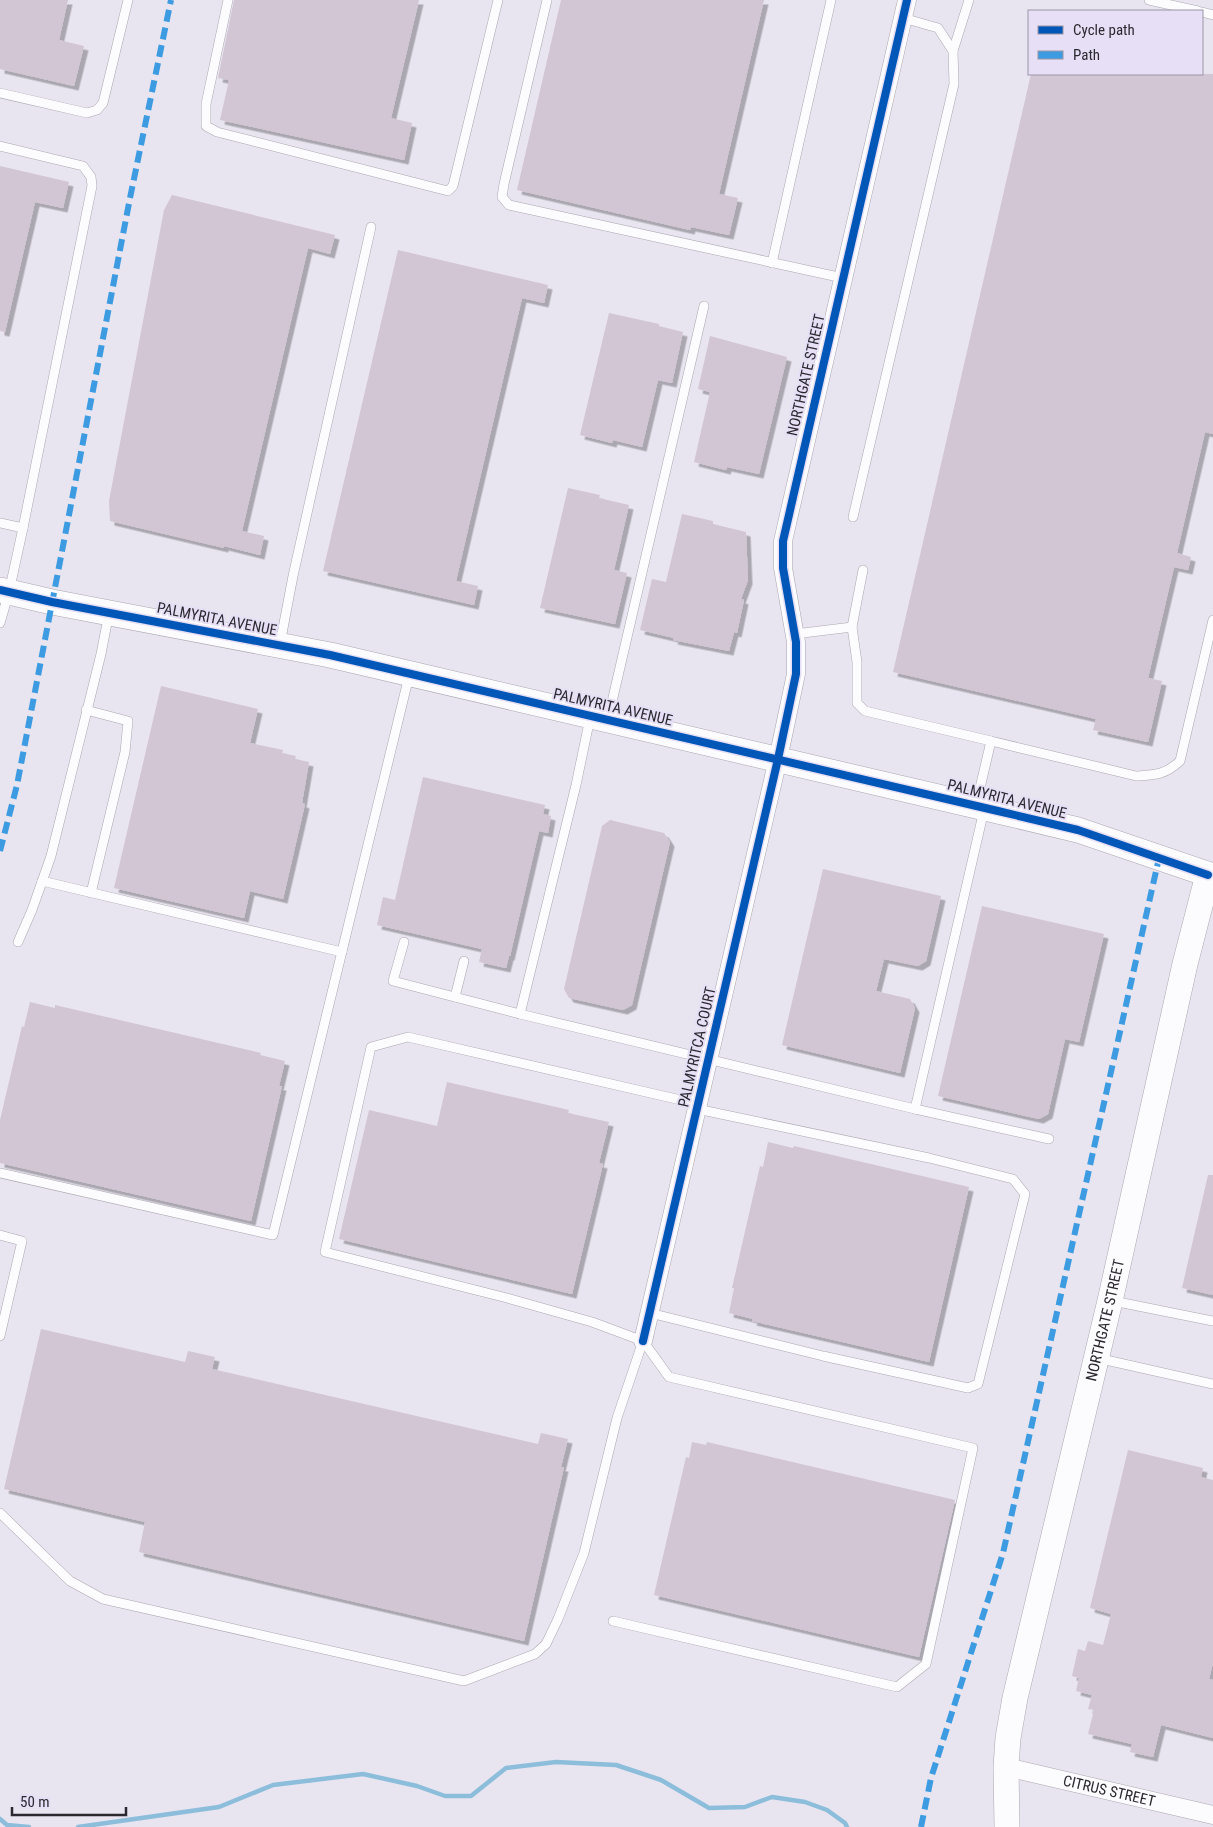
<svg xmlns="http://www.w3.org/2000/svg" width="1213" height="1827" font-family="'Roboto Condensed',sans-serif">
<defs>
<filter id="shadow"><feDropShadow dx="4.5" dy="4.5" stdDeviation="0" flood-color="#0004"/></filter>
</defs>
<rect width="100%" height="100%" fill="#e8e4f0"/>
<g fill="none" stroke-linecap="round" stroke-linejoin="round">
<!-- stream -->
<g stroke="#8cbedb" stroke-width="4.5">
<polyline points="0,1819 7,1825 29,1827"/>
<polyline points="78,1827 219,1807 273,1785 363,1774 417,1786 445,1796 471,1796 506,1768 556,1762 616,1765 661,1780 709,1808 745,1807 772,1797 805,1802 827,1810 845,1823 847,1827"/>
</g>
</g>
<!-- building -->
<g fill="#d3c6d4" filter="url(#shadow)">
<polygon points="0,0 68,0 59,40 84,46 74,86 0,69"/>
<polygon points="234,0 419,0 391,118 412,123 404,160 220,120 229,80 218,78"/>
<polygon points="561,0 764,0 719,194 738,198 729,235 691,227 690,230 517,190"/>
<polygon points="1031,74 1213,74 1213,434 1205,432 1177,553 1191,557 1188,570 1174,567 1148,678 1162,681 1148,742 1093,730 1096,719 893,672"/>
<polygon points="0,166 69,182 63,208 35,202 5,332 0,331"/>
<polygon points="172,195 335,235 330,254 308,248 242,531 264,536 260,555 224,546 224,548 110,521 109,501 164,210"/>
<polygon points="398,250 548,285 544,303 522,298 456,581 478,586 474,605 323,571"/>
<polygon points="609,313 659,324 659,326 683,332 672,383 658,380 642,447 613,440 612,443 580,435"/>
<polygon points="710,336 787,357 759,474 727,467 726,470 694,462 710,392 698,389"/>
<polygon points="568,488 600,495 599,498 629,505 614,570 627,573 615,624 540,608"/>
<polygon points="682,514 713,521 713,524 746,532 748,580 741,599 744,600 737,633 734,632 729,651 673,640 674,638 640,630 652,579 666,582"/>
<polygon points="161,686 258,709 250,743 283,750 282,753 296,756 295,759 309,762 302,803 305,804 283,899 250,891 244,918 114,888"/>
<polygon points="423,777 545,805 543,814 551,816 548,833 539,831 510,956 509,956 506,968 479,962 482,949 377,925 383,897 395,900"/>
<polygon points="610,820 664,833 670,842 632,1005 623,1010 569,998 564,989 602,826"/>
<polygon points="823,869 941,896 926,961 918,966 884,959 876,991 910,999 915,1008 900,1073 782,1045"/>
<polygon points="982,906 1104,934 1079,1042 1065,1039 1048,1114 1039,1119 938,1096"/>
<polygon points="30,1002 55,1008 55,1005 261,1053 260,1055 285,1061 279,1086 282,1086 251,1221 0,1163 0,1120 22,1026 24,1027"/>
<polygon points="447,1082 569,1110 568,1113 609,1122 599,1163 603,1164 572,1294 339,1239 369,1110 437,1126"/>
<polygon points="768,1142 793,1148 794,1146 969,1187 929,1362 752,1321 753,1319 729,1313 734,1288 732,1288 760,1166 763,1167"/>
<polygon points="1208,1175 1213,1175 1213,1295 1182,1288"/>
<polygon points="41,1329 185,1362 188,1351 215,1357 212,1369 538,1444 541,1433 568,1439 561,1467 564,1467 524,1641 139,1552 145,1522 4,1489"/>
<polygon points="692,1442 706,1445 707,1442 955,1500 919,1657 654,1595 686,1457 689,1458"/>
<polygon points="1128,1450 1203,1468 1201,1477 1213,1480 1213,1663 1209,1679 1213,1680 1213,1738 1161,1725 1153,1757 1130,1752 1132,1744 1088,1734 1094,1710 1088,1709 1092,1695 1076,1691 1079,1678 1072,1676 1078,1649 1085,1651 1088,1641 1103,1645 1111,1614 1090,1608"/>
</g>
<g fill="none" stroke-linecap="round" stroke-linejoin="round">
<!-- lane casing -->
<g stroke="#aba8b1" stroke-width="10">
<g id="lane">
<polyline points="228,0 206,104 206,126 217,132 448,191 453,186 498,0"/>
<polyline points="547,0 504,184 502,197 509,205 843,278"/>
<polyline points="1149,0 1198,11"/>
<polyline points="1202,12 1213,15"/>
<polyline points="953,51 969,0"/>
<polyline points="0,93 87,113 97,110 103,103 128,0"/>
<polyline points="0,146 83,166 91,177 92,186 23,528"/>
<polyline points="772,263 831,0"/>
<polyline points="853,517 954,84 953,51 938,28 903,18"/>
<polyline points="0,523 23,528 9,592 0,623"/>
<polyline points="863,570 852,627 857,662 857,703 865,711 991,741"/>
<polyline points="795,634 852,627"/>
<polyline points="280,644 293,576 371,227"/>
<polyline points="86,710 128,721 125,752 91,893"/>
<polyline points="590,718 576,785 520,1014 915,1109 984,810"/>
<polyline points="608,719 704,306"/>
<path d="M976 805 991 741 1136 776C1155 775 1165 775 1180 761L1213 620"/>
<polyline points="42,881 342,952"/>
<polyline points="18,942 32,910 51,856 101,654 109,613"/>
<polyline points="404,942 393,981 520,1014"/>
<polyline points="455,997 464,961"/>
<polyline points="915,1109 1049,1139"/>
<polyline points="0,1173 273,1235 409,676"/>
<polyline points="0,1235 22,1241 0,1336"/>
<polyline points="1113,1301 1213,1321"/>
<polyline points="650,1313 823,1356 968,1388 978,1384 1025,1194 1013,1179 929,1158 697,1109"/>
<polyline points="1097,1358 1213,1384"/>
<polyline points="0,1513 70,1581 103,1599 464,1681 535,1654 546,1644 558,1619 584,1553 617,1418 643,1341"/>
<polyline points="613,1621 897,1687 926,1664 973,1448 669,1377 643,1341 592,1322 507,1298 325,1252 371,1047 408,1037 698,1104"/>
</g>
</g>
<!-- street casing -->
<g stroke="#aba8b1" stroke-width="19">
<g id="street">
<polyline points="643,1341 778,759 796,674 796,642 783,568 783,541 907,0"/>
<path id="s1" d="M1006 1767 1213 1815"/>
</g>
</g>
<!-- secondary casing -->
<g stroke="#aba8b1" stroke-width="26">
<g id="secondary">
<polyline points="0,590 52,602 330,655 998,811 1078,830 1213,876"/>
<path id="s2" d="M1007 1827 1006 1767 1008 1738 1015 1698 1110 1301 1185 964 1208 875"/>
</g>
</g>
<!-- lane -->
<use href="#lane" stroke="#fcfbfd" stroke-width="9"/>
<!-- street -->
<use href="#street" stroke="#fcfbfd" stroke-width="18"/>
<!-- secondary -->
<use href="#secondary" stroke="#fcfbfd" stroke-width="25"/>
<!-- quiet -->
<g stroke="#3d9ce1" stroke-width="6" stroke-dasharray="12 6" stroke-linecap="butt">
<polyline points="0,851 17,785 130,198 171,0"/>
<polyline points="921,1827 931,1778 1003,1553 1159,858"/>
</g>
<!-- cycleway casing -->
<g stroke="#e6dff5" stroke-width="11">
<g id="cycleway">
<polyline points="0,590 52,602 330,655 998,811 1078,830 1208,875"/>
<polyline points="643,1341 778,759 796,674 796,642 783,568 783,541 907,0"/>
</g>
</g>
<!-- cycleway -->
<use href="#cycleway" stroke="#0057b8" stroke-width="8"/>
</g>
<g text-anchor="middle" stroke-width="4" stroke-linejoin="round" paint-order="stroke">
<!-- street labels -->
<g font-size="15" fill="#2b2830" stroke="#e6dff5">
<text transform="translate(806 375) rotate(-77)" y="5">NORTHGATE STREET</text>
<text transform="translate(217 619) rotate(11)" y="5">PALMYRITA AVENUE</text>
<text transform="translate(613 707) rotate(13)" y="5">PALMYRITA AVENUE</text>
<text transform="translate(1007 799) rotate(14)" y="5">PALMYRITA AVENUE</text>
<text transform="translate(697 1047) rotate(-77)" y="5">PALMYRITCA COURT</text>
<text dy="5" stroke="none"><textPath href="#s2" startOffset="518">NORTHGATE STREET</textPath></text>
<text dy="5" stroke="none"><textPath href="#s1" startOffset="106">CITRUS STREET</textPath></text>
</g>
</g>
<!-- legend -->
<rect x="1028" y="10" width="175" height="65" fill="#e6dff5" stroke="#9b96a6"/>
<rect x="1038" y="26" width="25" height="8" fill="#0057b8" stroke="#9b96a6"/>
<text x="1073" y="35" font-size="15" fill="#2b2830">Cycle path</text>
<rect x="1038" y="51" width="25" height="8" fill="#3d9ce1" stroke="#9b96a6"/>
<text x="1073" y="60" font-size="15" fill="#2b2830">Path</text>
<!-- scale -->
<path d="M12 1807v8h114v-8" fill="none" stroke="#2b2830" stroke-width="2.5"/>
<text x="20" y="1807" font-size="15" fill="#2b2830" stroke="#e6dff5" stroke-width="4" paint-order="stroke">50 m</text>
</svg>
